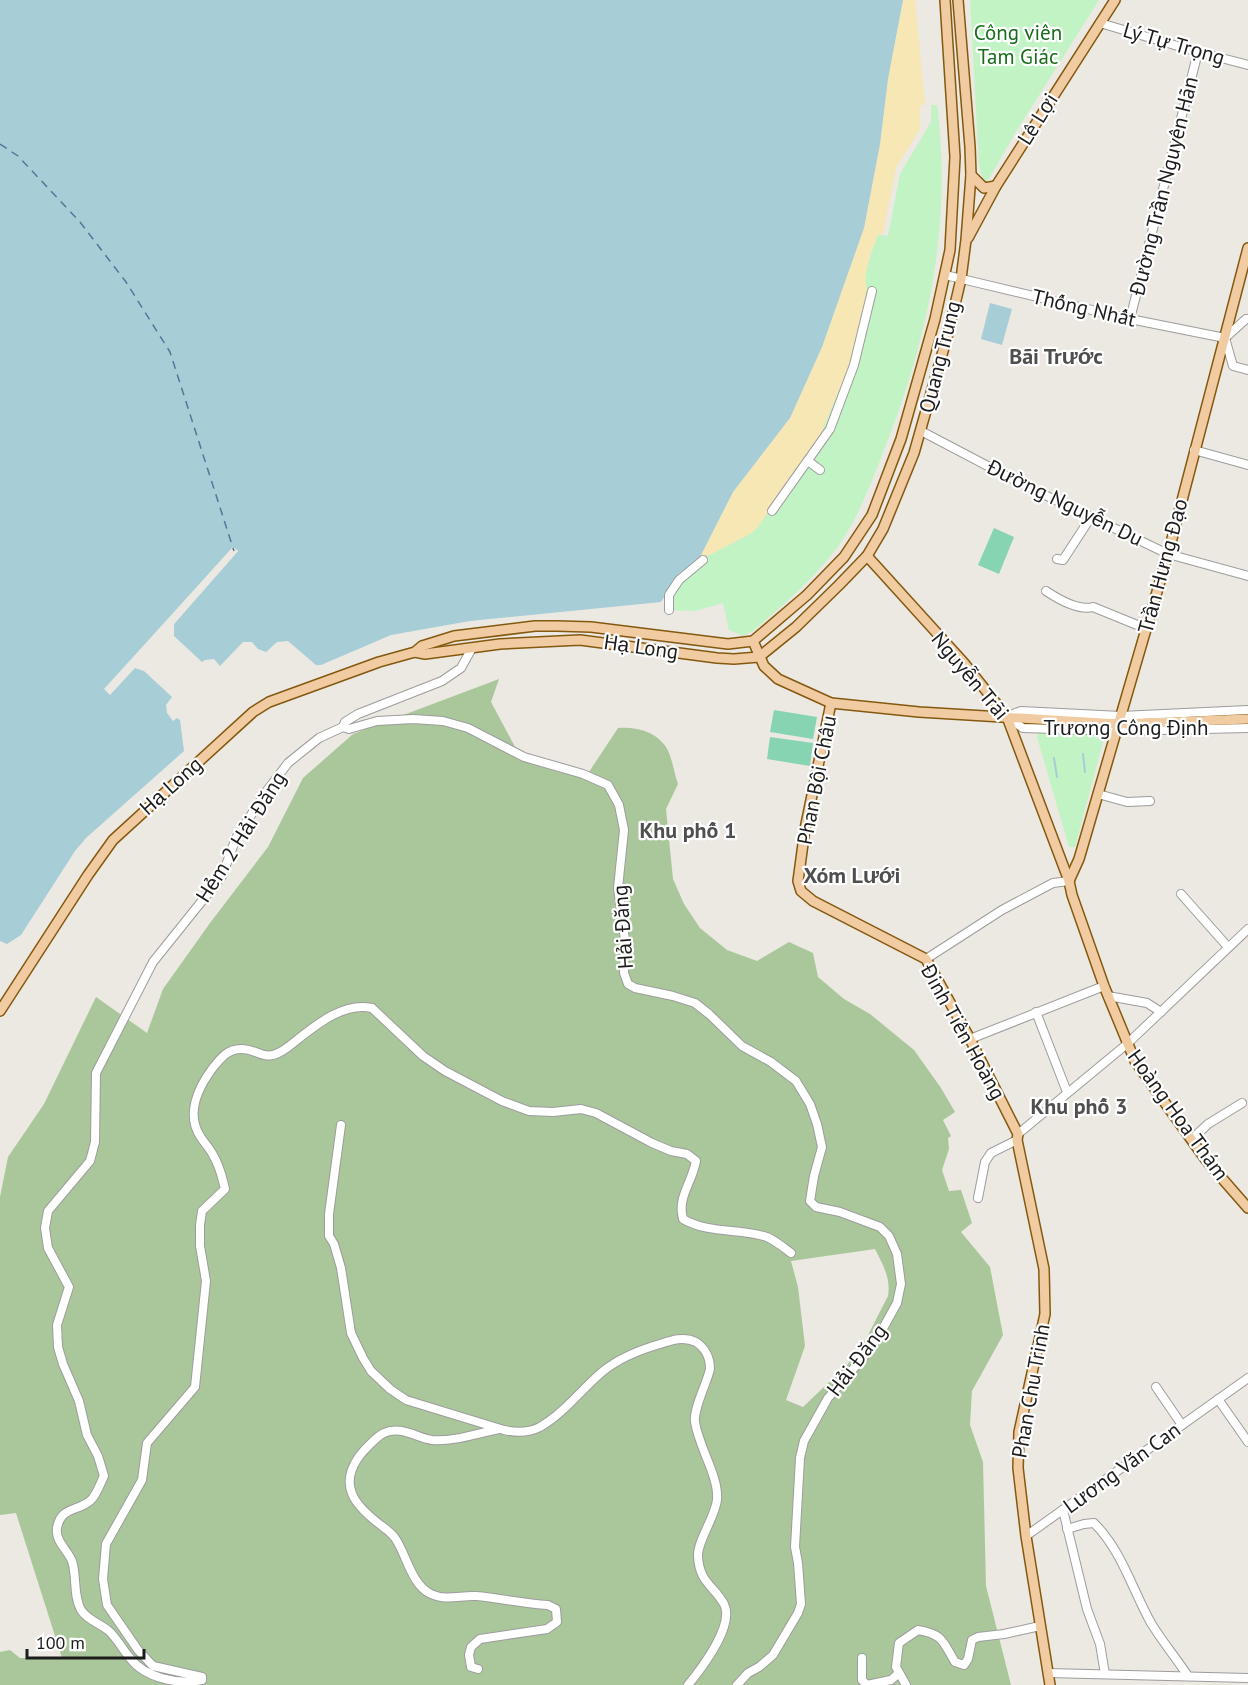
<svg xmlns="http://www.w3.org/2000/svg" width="1248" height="1685" font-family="'PT Sans',sans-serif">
<rect width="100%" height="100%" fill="#ece8e2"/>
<!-- forest -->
<path fill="#aac79b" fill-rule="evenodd" d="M499 679 491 702 522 760 558 772 585 778 618 728C636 727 655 731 666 747 672 756 674 773 678 784L666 809 673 879 684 904 700 928 727 950 757 961 789 942 813 953 818 977 844 999 870 1014 914 1050 941 1088 955 1112 943 1120 951 1136 948 1138 949 1149 942 1170 949 1191 961 1190 972 1223 961 1232 990 1267 1003 1335 972 1391 970 1425 983 1462 986 1586 1011 1685H0V1652L10 1650 20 1658H62L16 1513 0 1515V1197L8 1157 44 1104 96 997 147 1033 163 989 210 923 268 847 303 778 353 734ZM875 1249C883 1265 891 1278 888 1296L867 1337 847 1365 803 1407 786 1400 805 1346 798 1287 791 1261Z"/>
<!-- sand -->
<path fill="#f7e7b5" d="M903 0H915L925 104 920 106V129L896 168 883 233 878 235C872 250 861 276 868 291L852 359 820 436 757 528 750 534 698 561 733 492 790 418 822 347 864 228 880 144 888 79Z"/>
<!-- park -->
<g fill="#c2f3c4">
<polygon points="970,0 1099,0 1014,135 987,182 983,180 979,165"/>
<path d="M931 105H937C953 224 927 344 882 455 870 486 858 517 839 545 815 578 784 604 753 631L743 636 729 630 723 603 695 611 670 610V599L698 561 750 534 757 528 820 436 852 359 868 291C860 276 873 250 878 235L888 236 900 174 931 122Z"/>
<polygon points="1039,731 1095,736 1103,742 1075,847 1069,847 1037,737"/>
</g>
<!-- pitch -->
<g fill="#87d4b3">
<polygon points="994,528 1014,537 999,574 978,565"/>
<polygon points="774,710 817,717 813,739 770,732"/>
<polygon points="770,737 813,743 810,766 767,759"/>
</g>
<!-- water -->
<g fill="#a7cdd6">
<polygon points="0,0 903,0 888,79 880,144 864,228 822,347 790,418 733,492 698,561 679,573 661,602 470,621 391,635 321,665 316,665 288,641 277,642 266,652 258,649 252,642 243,642 220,666 214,659 205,660 202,662 174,636 173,625 238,551 233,547 104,689 110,695 135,668 144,671 172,697 166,705 167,713 173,721 177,718 180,720 184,751 86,838 75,851 21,935 7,944 0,941"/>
<polygon points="990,303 1012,309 1002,345 981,339"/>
</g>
<!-- pier -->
<polygon fill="#ece8e2" points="233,547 238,551 174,624 174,636 171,633 171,623 234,551 165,628 162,626"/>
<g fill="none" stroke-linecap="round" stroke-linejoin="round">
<!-- stream -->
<g stroke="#a7cdd6" stroke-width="2">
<polyline points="1083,754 1085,772"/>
<polyline points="1054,758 1057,777"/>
</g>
<!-- ferry -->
<polyline stroke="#507899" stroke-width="1.5" stroke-dasharray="8 6" stroke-linecap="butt" points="0,144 18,156 80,222 126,282 170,352 234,551"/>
<!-- minor casing -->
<g stroke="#9d9d9d" stroke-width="10">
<g id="minor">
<polyline points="1100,23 1198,52 1248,65"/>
<polyline points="945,275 1130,319 1225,338"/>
<polyline points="1130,319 1198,52"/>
<polyline points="1225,338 1233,366 1248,370"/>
<polyline points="1225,338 1246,319 1248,319"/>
<polyline points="921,431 1022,484 1168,554 1248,576"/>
<polyline points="1194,450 1248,465"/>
<polyline points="808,461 820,470"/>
<polyline points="772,511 830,429 854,365 872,291"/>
<polyline points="1057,559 1063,560 1091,517"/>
<path d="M1046 591C1058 599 1078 611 1093 607L1147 629"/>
<polyline points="669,610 669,595 679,580 703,560"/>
<polyline points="472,648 461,668 442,681 358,714 345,722 343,727 349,729 377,721 413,719 443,721 468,728 524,757 583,774 608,785 619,805 624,830 618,888 625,940 624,973 628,984 635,988 673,996 695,1003 709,1014 742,1046 771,1062 796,1081 810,1104 817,1124 822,1147 814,1176 810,1201 816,1207 840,1212 880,1227 889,1236 897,1254 901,1284 897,1303 876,1341 868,1352 828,1398 804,1441 800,1458 795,1547 798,1563 801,1604 798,1613 773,1655 759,1667 748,1673 737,1685"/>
<polyline points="1008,716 1021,711 1121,716 1248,710"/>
<polyline points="1008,718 1023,728 1116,731 1248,728"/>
<path d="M343 727 319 738 288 763 266 792 236 838 222 876 153 962 96 1073 95 1142 90 1161 48 1211 45 1228 48 1248 69 1287 57 1325 58 1347 63 1364 79 1401 87 1435 98 1456 104 1476C100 1484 97 1494 91 1500 78 1512 61 1506 57 1528 55 1541 67 1549 72 1561 77 1576 73 1596 81 1610 88 1621 102 1624 110 1632 118 1640 123 1650 130 1658 145 1678 178 1685 202 1680V1677L153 1666 138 1650 107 1605 103 1579 106 1544 142 1480 147 1443 195 1387 206 1281 200 1246V1225L202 1211 225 1189C222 1177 220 1166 213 1155 210 1148 204 1143 200 1136 186 1114 198 1088 212 1069 220 1059 227 1049 241 1049 261 1049 264 1065 288 1047 310 1030 341 1001 372 1008L423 1056 445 1071 502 1101 529 1111 553 1112 581 1109 596 1113 652 1143 671 1151 687 1154 696 1161C692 1183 677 1197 683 1219 708 1234 740 1228 767 1237 776 1241 783 1247 791 1253"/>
<polyline points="1098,794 1127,802 1150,801"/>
<polyline points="1181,894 1228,947"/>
<polyline points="926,959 1002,910 1053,883 1069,881"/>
<polyline points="1108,996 1147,1003 1161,1012"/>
<polyline points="1036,1012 1067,1092"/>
<polyline points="970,1039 1104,986"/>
<path d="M341 1125 329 1214V1236L334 1244 341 1268 351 1333 363 1358 371 1371 390 1389 406 1400 504 1430C517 1433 528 1433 540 1427 564 1413 581 1390 602 1372 619 1358 639 1350 660 1344 672 1340 684 1336 696 1342 706 1349 710 1357 710 1369 707 1383 693 1409 695 1422 699 1448 719 1476 717 1500 715 1517 697 1542 698 1556 699 1582 714 1586 724 1604 735 1625 701 1669 688 1685"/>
<polyline points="1018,1134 1127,1044 1248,929"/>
<polyline points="1192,1139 1208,1124 1242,1103"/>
<polyline points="978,1198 985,1162 991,1153 1017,1140"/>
<polyline points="1156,1387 1182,1425"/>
<polyline points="1218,1399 1248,1442"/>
<polyline points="1063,1510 1087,1609 1100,1644 1105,1674"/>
<path d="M1067 1529 1084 1524 1094 1523C1122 1551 1132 1589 1151 1623 1162 1641 1176 1658 1188 1676"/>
<polyline points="1026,1536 1248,1378"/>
<polyline points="862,1658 862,1680 867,1685"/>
<path d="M478 1669 471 1667 469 1655 471 1647 480 1639 547 1629 557 1622 556 1609 548 1605C524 1604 500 1598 476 1596 461 1595 446 1601 431 1594 411 1585 406 1553 395 1538 391 1532 383 1527 378 1523 355 1505 339 1486 358 1458 362 1452 377 1436 384 1433 400 1425 417 1438 432 1440 454 1442 478 1433 499 1429"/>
<polyline points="1048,1673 1248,1678"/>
<polyline points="867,1685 891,1680 899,1673"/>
<path d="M906 1685 896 1667 899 1643 918 1630C943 1634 943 1642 955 1662L964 1665 968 1659 972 1640 978 1637 1004 1634 1040 1626"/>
</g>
</g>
<!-- major casing -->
<g stroke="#84590f" stroke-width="12">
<g id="major">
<polyline points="971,175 984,188 996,186"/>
<polyline points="968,238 996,186 1115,0"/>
<polyline points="867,556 964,663 1007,717 1069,881 1072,895 1104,986 1135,1061 1206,1160 1248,1208"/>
<polyline points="753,641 764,666 778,679 831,703 919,712 1118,724 1248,719"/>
<polyline points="415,652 425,654 500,644 580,640 717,658 734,659 759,657 796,627 839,585 867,556 883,529 914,453 949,330 961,279 966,240 971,175 970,147 958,0"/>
<polyline points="831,703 805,829 798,881 801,891 813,901 926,959 970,1039 1018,1134 1017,1140 1044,1269 1045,1314 1019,1432 1018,1468 1026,1536 1050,1685"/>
<polyline points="1069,881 1079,859 1168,554 1248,248"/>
<polyline points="0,1011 88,875 113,840 253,712 269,702 379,662 415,652 422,646 454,636 535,626 557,626 591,627 728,644 753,641 807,595 844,557 872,515 901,439 935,319 950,250 955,157 945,0"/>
</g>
</g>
<!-- minor -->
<use href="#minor" stroke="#fff" stroke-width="8"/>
<!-- major -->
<use href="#major" stroke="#f1cca2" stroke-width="9"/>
</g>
<g text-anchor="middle" stroke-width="4.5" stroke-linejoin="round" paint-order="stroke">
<!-- park labels -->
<g font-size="21" fill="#166d1a" stroke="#fff">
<text x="1018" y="40">Công viên<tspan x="1018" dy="24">Tam Giác</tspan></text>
</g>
<!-- street labels -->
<g font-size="21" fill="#1c1c1c" stroke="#fff">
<text transform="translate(1174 44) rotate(16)" y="7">Lý Tự Trọng</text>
<text transform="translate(1038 119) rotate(-58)" y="7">Lê Lợi</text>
<text transform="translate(1164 186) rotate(-76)" y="7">Đường Trần Nguyên Hãn</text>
<text transform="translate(1084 308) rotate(13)" y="7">Thống Nhất</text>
<text transform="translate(940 357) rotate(-76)" y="7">Quang Trung</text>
<text transform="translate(1065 503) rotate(26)" y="7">Đường Nguyễn Du</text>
<text transform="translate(1163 566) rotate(-75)" y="7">Trần Hưng Đạo</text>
<text transform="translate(641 647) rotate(8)" y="7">Hạ Long</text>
<text transform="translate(970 676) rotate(50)" y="7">Nguyễn Trãi</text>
<text x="1126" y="735">Trương Công Định</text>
<text transform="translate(817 780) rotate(-79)" y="7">Phan Bội Châu</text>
<text transform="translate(171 786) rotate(-42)" y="7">Hạ Long</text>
<text transform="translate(241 837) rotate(-58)" y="7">Hẻm 2 Hải Đăng</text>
<text transform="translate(623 927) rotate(-94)" y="7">Hải Đăng</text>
<text transform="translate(963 1032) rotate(61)" y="7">Đinh Tiên Hoàng</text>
<text transform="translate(1178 1115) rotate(54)" y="7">Hoàng Hoa Thám</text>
<text transform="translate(857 1360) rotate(-53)" y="7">Hải Đăng</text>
<text transform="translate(1031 1391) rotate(-80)" y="7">Phan Chu Trinh</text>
<text transform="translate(1122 1468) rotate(-36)" y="7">Lương Văn Can</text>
</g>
<!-- neighbourhood labels -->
<g font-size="22" font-weight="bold" fill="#4f4f4f" stroke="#fff">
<text x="1056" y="364">Bãi Trước</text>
<text x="688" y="838">Khu phố 1</text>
<text x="852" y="883">Xóm Lưới</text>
<text x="1079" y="1114">Khu phố 3</text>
</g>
</g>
<!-- scale -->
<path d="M27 1649v9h117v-9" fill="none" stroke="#1c1c1c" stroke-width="3"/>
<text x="36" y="1649" font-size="18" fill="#1c1c1c" stroke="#ffffff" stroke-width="4.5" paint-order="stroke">100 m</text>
</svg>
